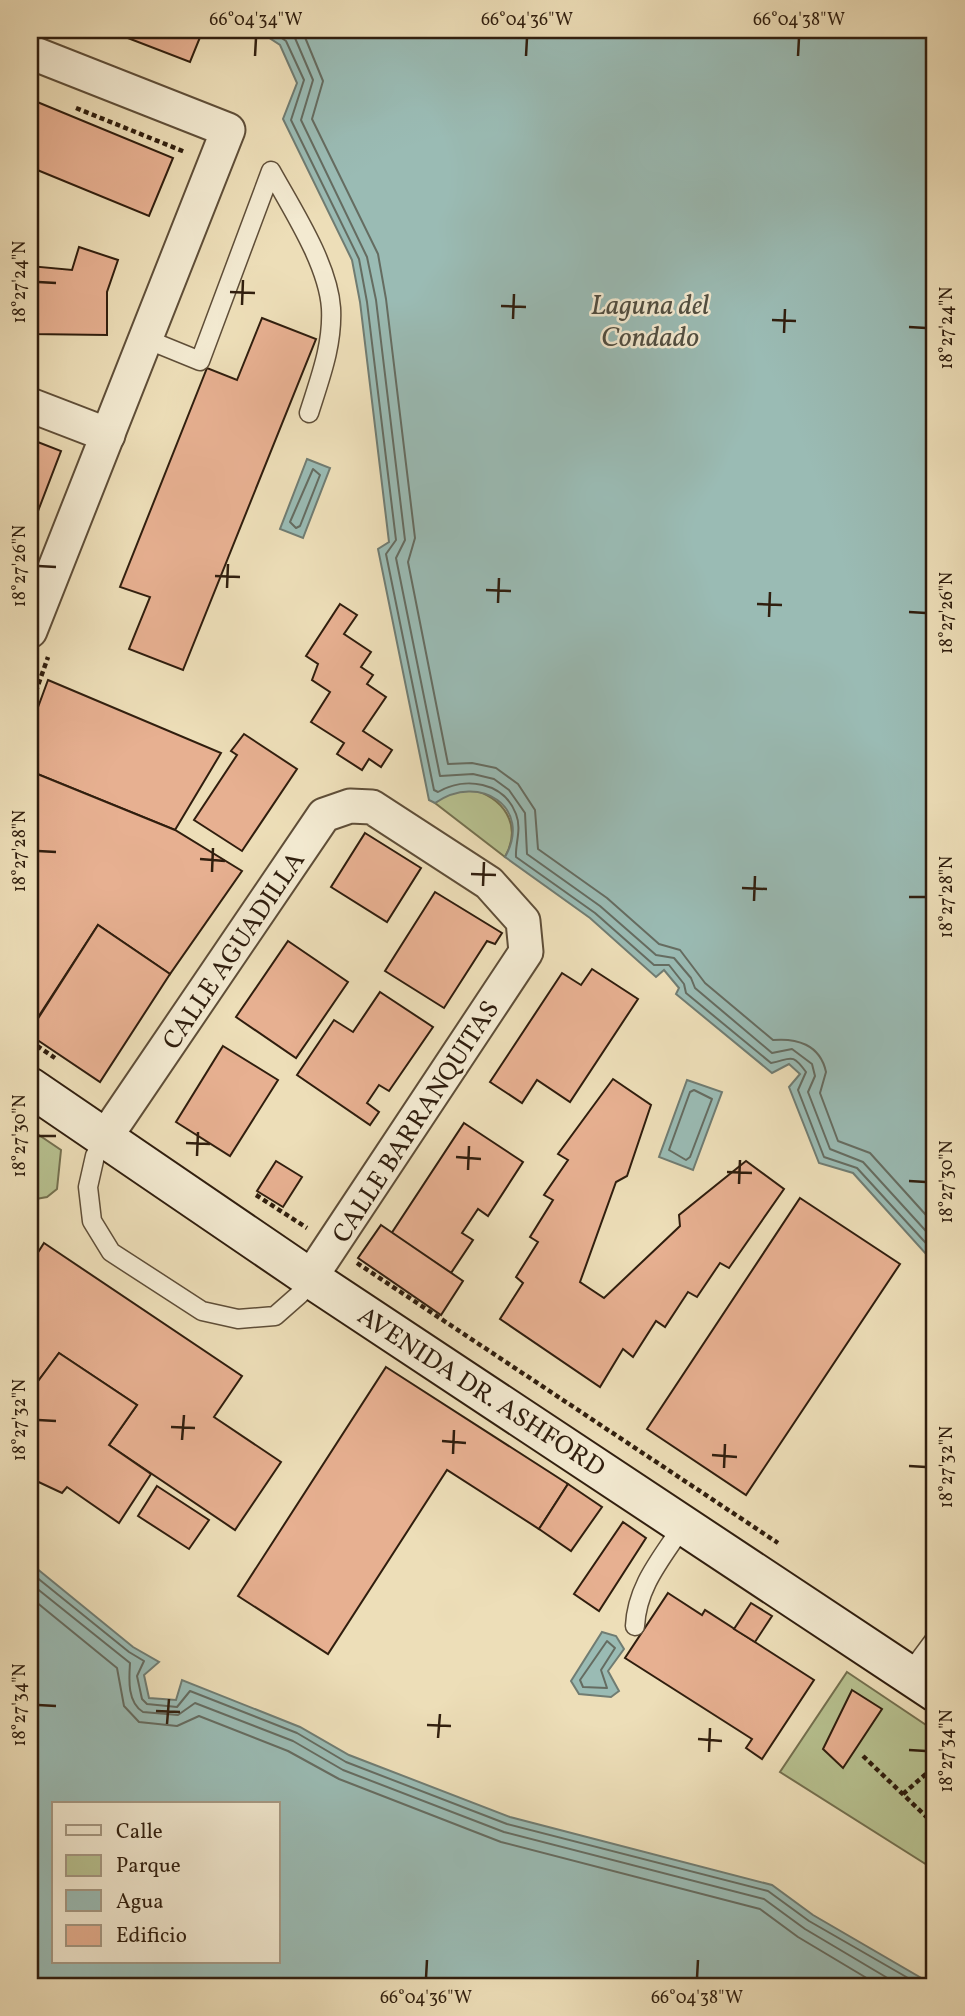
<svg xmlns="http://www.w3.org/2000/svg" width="965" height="2016" font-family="Vollkorn,serif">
<rect width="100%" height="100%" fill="#eddeb8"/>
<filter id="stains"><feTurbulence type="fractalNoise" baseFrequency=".00286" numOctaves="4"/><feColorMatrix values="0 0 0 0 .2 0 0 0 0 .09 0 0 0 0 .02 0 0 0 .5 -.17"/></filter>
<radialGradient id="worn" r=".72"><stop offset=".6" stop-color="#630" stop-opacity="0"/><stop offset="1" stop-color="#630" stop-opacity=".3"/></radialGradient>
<!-- green -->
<g fill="#b7c190" stroke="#74704f" stroke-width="2">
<path d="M470 789C503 797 523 824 505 857L435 803 450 792Z"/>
<polygon points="30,1129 61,1150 57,1189 47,1197 30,1200"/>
<polygon points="847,1672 935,1731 935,1870 780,1772"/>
</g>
<!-- water -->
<g fill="#9abbb4" stroke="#707c72" stroke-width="2" fill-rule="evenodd">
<path d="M257 30H935V1264L853 1173 819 1163 789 1087 800 1074 789 1064 772 1073 676 994 679 988 664 970 656 977 590 918 505 857C533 808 480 772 435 803L429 800 378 549 389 542 360 302 352 260 283 119 297 83 280 45Z"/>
<polygon points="307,459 330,468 303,538 280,529"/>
<polygon points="687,1080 722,1092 693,1170 659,1157"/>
<path d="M30 1563 133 1647 159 1662 144 1675 149 1698 176 1700 182 1680 300 1727 349 1755 510 1817 772 1885 813 1915 935 1986H30ZM278 1804V1962H54V1804Z"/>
<polygon points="602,1632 616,1636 624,1649 608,1671 619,1691 611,1697 579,1694 571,1681"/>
</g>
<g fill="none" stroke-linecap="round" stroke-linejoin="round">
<!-- shore -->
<g stroke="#656c61" stroke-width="2">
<path d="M270 30 286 41 304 80 291 120 359 259 367 302 396 540 386 554 434 790 438 792C465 776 504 782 516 814 522 829 515 844 516 857L595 913 654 965H669L684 984 686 993 771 1063C790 1060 791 1051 806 1072L798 1090 824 1157 857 1168 935 1253"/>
<polyline points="286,30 295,38 313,80 301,120 367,257 376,300 405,540 396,558 440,776 473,774 494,779 509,790 525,813 527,854 600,906 656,955 674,958 691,978 695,988 772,1053 792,1049 812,1064 815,1076 808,1092 830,1149 863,1162 935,1241"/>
<path d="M302 30 323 81 312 119 378 254 386 299 415 538 408 562 448 764 472 763 496 768 518 784 535 810 538 849 607 898 659 944 680 950 705 983 773 1040C796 1038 820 1044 826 1072L820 1093 838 1141 870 1153 935 1225"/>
<polygon points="313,469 320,475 300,526 296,528 290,522"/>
<polygon points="694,1090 712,1099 690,1157 686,1160 669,1150 690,1092"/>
<polyline points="30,1572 129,1652 144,1661 137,1676 142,1699 147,1704 177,1707 190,1691 297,1733 346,1762 507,1824 768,1891 809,1921 922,1986"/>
<path d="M30 1583 130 1663C129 1679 127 1702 143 1712L178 1715 195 1703 293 1741 343 1770 504 1832 764 1899 805 1929 901 1986"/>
<polyline points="30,1597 117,1668 124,1706 139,1722 177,1726 199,1716 288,1751 339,1779 501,1842 760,1909 798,1937 880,1986"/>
<polygon points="607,1641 615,1648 601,1670 607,1688 583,1687 580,1680"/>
</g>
</g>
<!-- building -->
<g fill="#e7b091" stroke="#301e0e" stroke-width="2">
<polygon points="107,30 203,30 190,62"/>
<polygon points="30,99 173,158 149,216 30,167"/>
<polygon points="79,247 118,260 107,292 107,335 30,334 30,266 72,270"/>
<polygon points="262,318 316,339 183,670 129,649 150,597 120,587 207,368 237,380"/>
<polygon points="30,439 61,451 30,532"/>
<polygon points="340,604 357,615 344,634 371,652 361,667 373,675 367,684 386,697 363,731 392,750 381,767 369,759 362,770 337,754 344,743 311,722 330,692 312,680 318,664 306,656"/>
<polygon points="48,680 221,753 175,830 30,771 30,729"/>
<polygon points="244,734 297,769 242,851 194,820 237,755 231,751"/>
<polygon points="30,771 175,830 242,871 170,974 98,925 33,1025 30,1022"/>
<polygon points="365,833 421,868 387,922 331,887"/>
<polygon points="435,892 502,933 495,944 487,941 444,1008 385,971"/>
<polygon points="98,925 170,974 100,1082 30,1035 30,1031"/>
<polygon points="288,941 348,982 296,1058 236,1017"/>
<polygon points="592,969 638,999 570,1102 537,1080 522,1103 490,1082 562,973 581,985"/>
<polygon points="380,992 433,1027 389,1091 379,1085 367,1103 379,1112 370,1125 297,1075 334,1020 353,1032"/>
<polygon points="223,1046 278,1080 230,1156 176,1122"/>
<polygon points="613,1079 651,1105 627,1176 616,1182 580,1282 604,1298 680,1226 679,1215 746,1161 784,1189 729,1268 720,1263 697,1297 688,1292 665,1327 656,1321 633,1357 623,1349 600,1387 500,1319 523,1283 516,1277 538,1242 530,1237 553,1200 544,1195 568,1160 558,1154"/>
<polygon points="464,1123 523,1162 488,1216 478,1209 462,1233 473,1240 451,1273 391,1234"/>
<polygon points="276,1161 302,1177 283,1207 257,1191"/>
<polygon points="800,1198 900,1264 746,1495 647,1429"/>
<polygon points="381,1225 463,1281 441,1315 358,1258"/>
<polygon points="44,1243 242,1376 214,1417 281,1462 235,1530 109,1445 137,1405 59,1353 30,1392 30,1265"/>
<polygon points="59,1353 137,1405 109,1445 151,1474 119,1523 67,1487 62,1493 30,1478 30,1392"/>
<polygon points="386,1367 568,1484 539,1529 447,1470 328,1654 238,1596"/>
<polygon points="568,1484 602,1507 571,1551 539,1529"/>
<polygon points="157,1486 209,1520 189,1549 138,1516"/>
<polygon points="623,1522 646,1538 599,1611 574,1594"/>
<polygon points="668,1593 702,1615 705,1610 814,1680 762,1759 746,1748 752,1739 625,1658"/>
<polygon points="751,1603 772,1616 755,1642 734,1629"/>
<polygon points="852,1690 882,1709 843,1768 823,1749"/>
</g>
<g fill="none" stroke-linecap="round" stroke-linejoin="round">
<!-- lane casing -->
<g stroke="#5f4e38" stroke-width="21">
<g id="lane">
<path d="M146 339 200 361 271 171C292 209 328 264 331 308 333 345 320 378 309 413"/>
<polyline points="104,1139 95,1156 88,1187 92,1221 111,1252 202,1311 238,1319 275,1316 300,1294 310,1278"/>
<path d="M635 1626C637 1585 663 1557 684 1524"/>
<polyline points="909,1674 935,1639"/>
</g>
</g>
<!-- street casing -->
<g stroke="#5f4e38" stroke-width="37">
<g id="street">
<polyline points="30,52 228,130 30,631"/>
<polyline points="30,405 108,435"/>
<polyline points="104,1139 324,815 350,806 372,807 489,883 523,921 526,952 310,1278"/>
</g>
</g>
<!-- secondary casing -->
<g stroke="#301e0e" stroke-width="42">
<polyline id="secondary" points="30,1087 310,1278 935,1692"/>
</g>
<!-- path -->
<g stroke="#301e0e" stroke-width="4.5" stroke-dasharray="5 3.5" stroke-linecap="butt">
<polyline points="76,108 185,152"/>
<polyline points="30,708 48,657"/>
<polyline points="30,1041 55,1058"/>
<polyline points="256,1195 307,1228"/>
<polyline points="357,1263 778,1543"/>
<polyline points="863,1756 935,1825"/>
<polyline points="903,1794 935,1766"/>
</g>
<!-- lane -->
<use href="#lane" stroke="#f3ead1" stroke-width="18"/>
<!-- street -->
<use href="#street" stroke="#f3ead1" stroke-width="33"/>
<!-- secondary -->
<use href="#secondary" stroke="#f3ead1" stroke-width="38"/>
</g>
<!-- ticks -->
<path fill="none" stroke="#301e0e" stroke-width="2.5" d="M255 56 256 38M526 56 527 38M798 56 799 38M38 282 56 283M230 292 255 293M242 305 243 280M501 306 526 307M513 319 514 294M772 320 796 321M909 327 926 328M784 333 785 309M38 566 56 567M215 576 240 577M227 588 228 564M486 590 511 591M498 603 499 578M757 604 782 605M909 612 926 613M769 617 770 592M38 851 56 852M200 859 225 861M212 872 213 848M471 874 496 875M483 886 484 862M742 888 767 889M909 897H926M754 901 755 876M38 1136H56M186 1143 210 1144M197 1156 198 1132M456 1157 481 1159M468 1170 469 1146M727 1172 752 1173M909 1181 926 1182M739 1184 740 1160M38 1420 56 1421M171 1427 195 1428M182 1440 184 1415M442 1441 466 1443M453 1454 454 1430M712 1455 737 1457M909 1466 926 1467M724 1468 725 1444M38 1705 56 1706M156 1711 180 1712M167 1724 169 1699M427 1725 451 1726M438 1738 440 1714M698 1739 722 1741M909 1750 926 1751M709 1752 710 1728M426 1978 427 1960M697 1978 698 1960"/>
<g text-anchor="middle" stroke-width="5" stroke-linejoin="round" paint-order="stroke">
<!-- street labels -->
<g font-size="26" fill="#301e0e" stroke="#f3ead1">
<text transform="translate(233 950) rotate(-56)" y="9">CALLE AGUADILLA</text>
<text transform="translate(415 1121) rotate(-57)" y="9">CALLE BARRANQUITAS</text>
<text transform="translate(482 1391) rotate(33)" y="9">AVENIDA DR. ASHFORD</text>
</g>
<!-- water labels -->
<g font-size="28" font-style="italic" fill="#504d40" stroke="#f3ead1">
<text x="650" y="314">Laguna del<tspan x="650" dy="32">Condado</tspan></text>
</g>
</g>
<!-- margin -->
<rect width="965" height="2016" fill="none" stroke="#eddeb8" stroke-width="77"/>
<!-- legend -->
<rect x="52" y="1802" width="228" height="161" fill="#f3ead1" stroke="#a59883" stroke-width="2"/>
<rect x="66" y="1825" width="35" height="10" fill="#f3ead1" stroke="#a59883" stroke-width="2"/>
<text x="116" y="1838" font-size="21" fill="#301e0e">Calle</text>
<rect x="66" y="1855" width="35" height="21" fill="#b7c190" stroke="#a59883" stroke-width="2"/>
<text x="116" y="1872" font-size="21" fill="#301e0e">Parque</text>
<rect x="66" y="1890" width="35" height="21" fill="#9abbb4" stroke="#a59883" stroke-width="2"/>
<text x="116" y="1908" font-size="21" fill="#301e0e">Agua</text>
<rect x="66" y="1925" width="35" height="21" fill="#e7b091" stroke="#a59883" stroke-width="2"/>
<text x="116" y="1942" font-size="21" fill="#301e0e">Edificio</text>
<rect x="38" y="38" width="888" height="1940" fill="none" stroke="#301e0e" stroke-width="2.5"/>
<g font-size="18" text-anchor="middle" fill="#301e0e">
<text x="256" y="25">66°04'34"W</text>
<text x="527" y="25">66°04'36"W</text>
<text x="799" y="25">66°04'38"W</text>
<text transform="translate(19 282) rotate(-90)" y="6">18°27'24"N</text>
<text transform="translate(946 328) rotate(-90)" y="6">18°27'24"N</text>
<text transform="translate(19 566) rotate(-90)" y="6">18°27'26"N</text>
<text transform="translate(946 613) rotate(-90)" y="6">18°27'26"N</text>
<text transform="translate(19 851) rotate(-90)" y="6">18°27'28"N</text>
<text transform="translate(946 897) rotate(-90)" y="6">18°27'28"N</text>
<text transform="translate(19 1136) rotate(-90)" y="6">18°27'30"N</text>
<text transform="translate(946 1182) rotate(-90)" y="6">18°27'30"N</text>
<text transform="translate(19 1420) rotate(-90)" y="6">18°27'32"N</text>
<text transform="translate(946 1467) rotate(-90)" y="6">18°27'32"N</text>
<text transform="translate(19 1705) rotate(-90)" y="6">18°27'34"N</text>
<text transform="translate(946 1751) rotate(-90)" y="6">18°27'34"N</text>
<text x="426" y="2003">66°04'36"W</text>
<text x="697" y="2003">66°04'38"W</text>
</g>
<rect width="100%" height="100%" filter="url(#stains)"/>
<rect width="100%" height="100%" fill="url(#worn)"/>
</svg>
